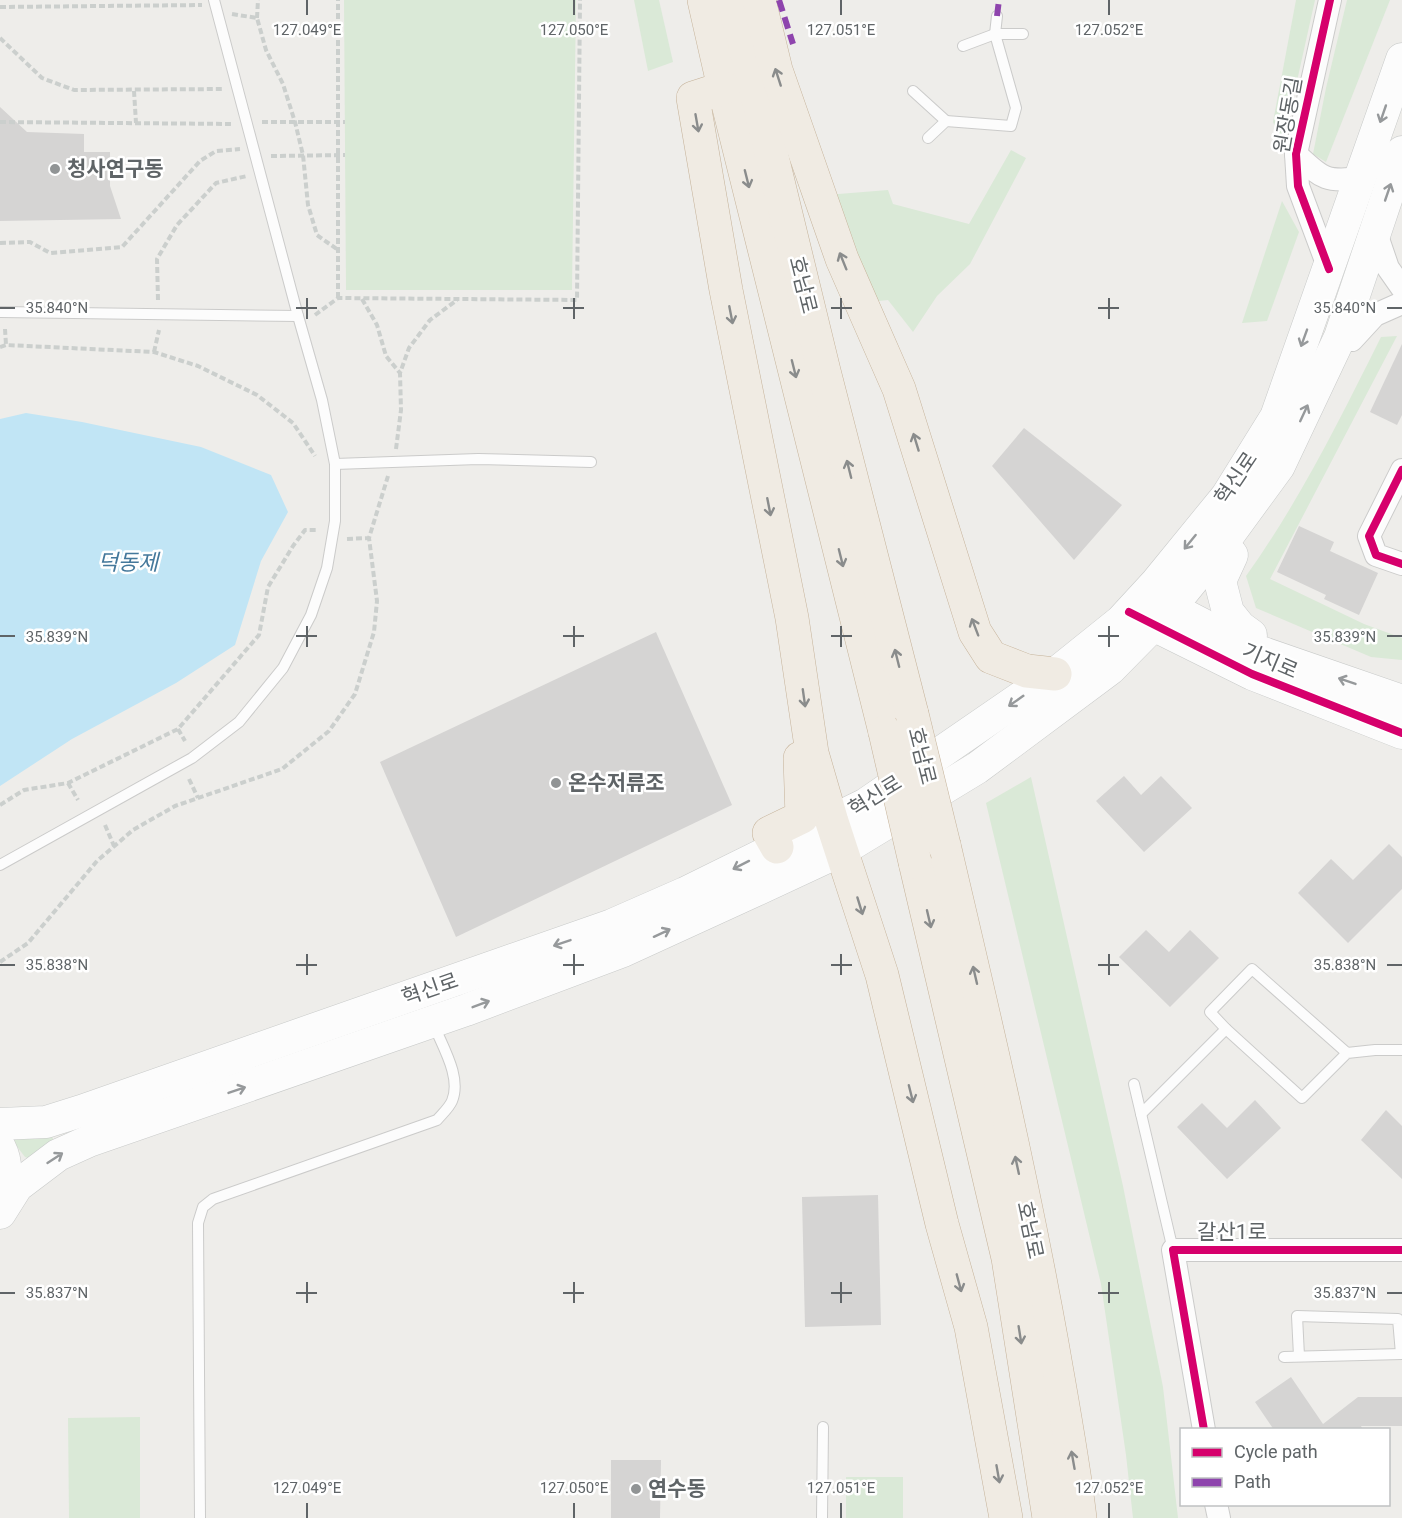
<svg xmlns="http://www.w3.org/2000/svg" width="1402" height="1518" font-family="Roboto,'Noto Sans KR',sans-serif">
<rect width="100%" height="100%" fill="#eeedea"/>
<!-- green -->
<g fill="#dae9d7">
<polygon points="344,0 576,0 572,290 346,290"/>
<polygon points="634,0 659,0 673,62 648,71"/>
<polygon points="1296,0 1315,0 1283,144 1273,122"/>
<polygon points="1347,0 1390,0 1326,162 1313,154 1326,88"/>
<polygon points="1011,150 1026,158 970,264 937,296 913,332 888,300 869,302 826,195 888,190 893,204 969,224"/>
<polygon points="1282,201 1299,232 1267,321 1242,323"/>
<path d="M1397 336 1270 579 1364 624 1402 638V660L1371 657 1256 608 1246 576C1299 502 1340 419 1381 337Z"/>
<polygon points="1031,777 1123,1186 1163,1387 1178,1518 1133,1518 1126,1455 1101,1284 986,803"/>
<polygon points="50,1129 54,1143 31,1159 25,1157 9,1136"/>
<polygon points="140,1417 140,1518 69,1518 68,1418"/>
<rect x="846" y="1477" width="57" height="41"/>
</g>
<!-- water -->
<polygon fill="#c1e5f5" points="26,413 82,422 201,447 271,475 288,512 261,561 235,645 176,683 72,739 0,786 0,419"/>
<!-- building -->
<g fill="#d5d4d3">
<polygon points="0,107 27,132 84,134 84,152 110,152 110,186 121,219 0,221"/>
<polygon points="1402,344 1402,415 1397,425 1370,412"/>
<polygon points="1024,428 1122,505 1074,560 992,466"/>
<polygon points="1299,526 1334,542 1330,551 1378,573 1359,615 1324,599 1326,595 1277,572"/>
<polygon points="656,632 732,805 456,937 380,762"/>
<polygon points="1124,776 1141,795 1161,776 1192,808 1144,852 1096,801"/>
<polygon points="1389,844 1402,857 1402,889 1348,943 1298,893 1331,859 1353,880"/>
<polygon points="1146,930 1169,952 1190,930 1219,958 1170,1007 1119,957"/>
<polygon points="1255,1100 1281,1128 1227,1179 1177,1127 1202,1103 1227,1128"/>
<polygon points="1386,1110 1402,1126 1402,1179 1361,1140"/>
<polygon points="878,1195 881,1325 805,1327 802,1197"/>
<polygon points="1291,1377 1323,1424 1358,1397 1402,1397 1402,1426 1361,1426 1363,1430 1274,1430 1255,1402"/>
<polygon points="611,1460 661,1460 660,1518 611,1518"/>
</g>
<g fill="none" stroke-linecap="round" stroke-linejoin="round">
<!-- lane casing -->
<g stroke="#cbcbca" stroke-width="12">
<g id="lane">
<polyline points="963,46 995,34 1023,34"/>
<polyline points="913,91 946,121"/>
<polyline points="928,138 946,121 1011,126 1016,108 995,34 997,16"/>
<polyline points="0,312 298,316"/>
<polyline points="335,464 478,459 591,462"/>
<polyline points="0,865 192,758 239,722 283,668 311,615 327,568 335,521 335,464 322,400 298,316 214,0"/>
<polyline points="1347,1053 1252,969 1210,1012 1226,1029 1302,1098 1347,1053 1375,1050 1402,1050"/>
<polyline points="1134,1084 1173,1250"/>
<polyline points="1141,1114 1226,1029"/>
<polyline points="1299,1356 1297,1316 1398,1319 1401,1354"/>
<polyline points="1284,1357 1402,1354"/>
<path d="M200 1518 198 1223 203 1207 213 1199 437 1120C442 1114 449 1108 452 1101 462 1077 442 1046 433 1023"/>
<polyline points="822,1518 823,1427"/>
</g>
</g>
<!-- street casing -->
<g stroke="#cbcbca" stroke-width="24">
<g id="street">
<path d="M1296 154C1321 177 1324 183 1360 178"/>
<polyline points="1375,230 1388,268 1402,288"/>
<polyline points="1329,269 1298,186 1296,154 1330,0"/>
<polyline points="1340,337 1352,340 1375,315 1402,303"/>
<polyline points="1402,470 1369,536 1376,555 1402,564"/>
<polyline points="1204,1430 1173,1250 1402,1250"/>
<polyline points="1216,1504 1219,1518"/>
</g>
</g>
<!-- secondary casing -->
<g stroke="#c8cac9" stroke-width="33">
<g id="secondary">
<polyline points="1223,545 1232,555 1220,581 1228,612 1240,627 1251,635 1246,647"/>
<polyline points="1153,599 1246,647 1402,701"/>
<polyline points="1137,617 1252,674 1402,733"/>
<polyline points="0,1124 46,1122 81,1111 612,925 685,893 866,804 1055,674 1121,621 1156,583 1227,496 1276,417 1402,59"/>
<path d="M0 1148C8 1164 6 1179 0 1196"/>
<polyline points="0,1213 17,1186 58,1155 89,1141 466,1010 623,951 754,891 842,850 977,768 1110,669 1170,608 1222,544 1279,466 1340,337 1402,152"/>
</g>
</g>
<!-- highway casing -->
<g stroke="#c5b299" stroke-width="34">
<g id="highway">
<polyline points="704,0 724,88 885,732"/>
<polyline points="734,0 824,371 912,714"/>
<polyline points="759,0 776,70 842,259 899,389 975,632 991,657 1027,671 1055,674"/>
<polyline points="724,88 693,98 726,290 792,618 812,753 832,822 882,975 942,1224 971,1327 1006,1518"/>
<path d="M944 845C983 1011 1022 1176 1052 1343 1062 1401 1073 1459 1080 1518"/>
<polyline points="777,847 769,833 802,817 800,758 805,756"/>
<polyline points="915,862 1008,1258 1049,1518"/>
</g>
</g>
<!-- path -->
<g stroke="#cbcfcd" stroke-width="4" stroke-dasharray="6 3" stroke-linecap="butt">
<polyline points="0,7 202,5"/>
<polyline points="232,14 257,18 266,50 283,84 295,122 303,155 308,205 317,235 338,250"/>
<polyline points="257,18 258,0"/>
<polyline points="0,38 42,78 74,90 224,89"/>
<polyline points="134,91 136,123"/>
<polyline points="0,122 233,124"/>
<polyline points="262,122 345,122"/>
<polyline points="271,156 345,155"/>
<polyline points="0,243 30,242 50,253 122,247 200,161 216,151 240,149"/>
<polyline points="338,298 338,0"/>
<polyline points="362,299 377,325 386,356 400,373"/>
<polyline points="158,300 157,259 177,225 216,183 247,176"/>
<polyline points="315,315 338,298 577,300 580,0"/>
<polyline points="5,329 6,345"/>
<polyline points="0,347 6,345 154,352 198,366 257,395 293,423 315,456"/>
<polyline points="154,352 159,330"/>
<polyline points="396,449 401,410 400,373 409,348 430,320 457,300"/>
<polyline points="347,539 369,538 388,476"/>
<polyline points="178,729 185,741"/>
<polyline points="189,779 198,798"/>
<polyline points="68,783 78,800"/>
<polyline points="0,805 24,790 68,783 178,729 259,635 268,587 293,546 305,530 317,530"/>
<polyline points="105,825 114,846"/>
<polyline points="0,962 28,943 97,861 133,830 175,806 282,769 329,731 355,694 374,632 377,601 369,538"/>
</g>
<!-- lane -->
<use href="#lane" stroke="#fcfcfc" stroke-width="10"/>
<!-- street -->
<use href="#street" stroke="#fcfcfc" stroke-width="22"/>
<!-- secondary -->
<use href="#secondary" stroke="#fcfcfc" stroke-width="32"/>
<!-- highway -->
<use href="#highway" stroke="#f0ebe3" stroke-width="33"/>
<!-- highway-bridge casing -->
<g stroke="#c5b299" stroke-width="34" stroke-linecap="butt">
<g id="highway-bridge">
<polyline points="912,714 944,845"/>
<polyline points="885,732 915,862"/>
</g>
</g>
<!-- highway-bridge -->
<use href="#highway-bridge" stroke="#f0ebe3" stroke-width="33"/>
<!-- quiet -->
<g stroke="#8e44ad" stroke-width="6" stroke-dasharray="12 6" stroke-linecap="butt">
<polyline points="779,0 793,44"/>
<polyline points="997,16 999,0"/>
</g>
<!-- cycleway casing -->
<g stroke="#fff" stroke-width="11">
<g id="cycleway">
<polyline points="1329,269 1298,186 1296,154 1330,0"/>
<polyline points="1402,470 1369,536 1376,555 1402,564"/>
<polyline points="1129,612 1252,674 1402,733"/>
<polyline points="1204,1430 1173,1250 1402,1250"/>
</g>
</g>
<!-- cycleway -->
<use href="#cycleway" stroke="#d6006c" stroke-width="8"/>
</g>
<!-- one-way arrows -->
<defs><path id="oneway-shaft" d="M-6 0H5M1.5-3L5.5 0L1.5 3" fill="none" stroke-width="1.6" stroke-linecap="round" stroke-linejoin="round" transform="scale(1.5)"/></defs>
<g stroke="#8a8c8c">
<use href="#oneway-shaft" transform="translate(778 77) rotate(-108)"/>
<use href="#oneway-shaft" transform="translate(697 123) rotate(80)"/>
<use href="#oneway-shaft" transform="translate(747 179) rotate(76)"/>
<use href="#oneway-shaft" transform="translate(843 261) rotate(-112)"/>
<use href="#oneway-shaft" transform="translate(731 315) rotate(79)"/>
<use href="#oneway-shaft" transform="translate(794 369) rotate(76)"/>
<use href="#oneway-shaft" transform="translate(916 442) rotate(-107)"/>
<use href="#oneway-shaft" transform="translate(849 469) rotate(-104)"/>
<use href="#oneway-shaft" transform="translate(769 507) rotate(79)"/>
<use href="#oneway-shaft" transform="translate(841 558) rotate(76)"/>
<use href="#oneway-shaft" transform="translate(975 627) rotate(-111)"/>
<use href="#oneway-shaft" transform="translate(897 658) rotate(-104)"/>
<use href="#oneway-shaft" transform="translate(804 698) rotate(82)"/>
<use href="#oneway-shaft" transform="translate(860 906) rotate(73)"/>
<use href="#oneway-shaft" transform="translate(929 919) rotate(77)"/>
<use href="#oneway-shaft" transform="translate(975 975) rotate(-103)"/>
<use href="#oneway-shaft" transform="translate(911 1094) rotate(76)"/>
<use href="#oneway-shaft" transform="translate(1017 1165) rotate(-102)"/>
<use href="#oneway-shaft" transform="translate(959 1283) rotate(75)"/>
<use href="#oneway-shaft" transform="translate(1020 1335) rotate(81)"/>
<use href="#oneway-shaft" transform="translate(1073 1460) rotate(-100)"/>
<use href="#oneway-shaft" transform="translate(998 1474) rotate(80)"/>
</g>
<g stroke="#96999b">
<use href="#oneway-shaft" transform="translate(1383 114) rotate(109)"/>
<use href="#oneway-shaft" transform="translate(1388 192) rotate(-71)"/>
<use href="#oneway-shaft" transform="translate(1304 338) rotate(110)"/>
<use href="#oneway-shaft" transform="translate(1304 413) rotate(-65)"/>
<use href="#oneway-shaft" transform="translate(1190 542) rotate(129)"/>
<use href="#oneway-shaft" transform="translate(1347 681) rotate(-161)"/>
<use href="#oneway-shaft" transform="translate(1016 701) rotate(145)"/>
<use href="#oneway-shaft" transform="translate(741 865) rotate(153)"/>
<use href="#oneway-shaft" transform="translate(662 933) rotate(-25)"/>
<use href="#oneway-shaft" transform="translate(562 943) rotate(161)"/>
<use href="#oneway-shaft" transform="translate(481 1004) rotate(-21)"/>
<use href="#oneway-shaft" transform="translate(237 1090) rotate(-19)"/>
<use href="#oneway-shaft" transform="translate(55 1158) rotate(-33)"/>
</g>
<!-- ticks -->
<path fill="none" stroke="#5f6467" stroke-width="2" d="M307 0V15M574 0V15M841 0V15M1109 0V15M307 298V319M574 298V319M841 298V319M1109 298V319M0 308H15M296 308H317M563 308H584M831 308H852M1098 308H1119M1387 308H1402M307 626V647M574 626V647M841 626V647M1109 626V647M0 636H15M296 636H317M563 636H584M831 636H852M1098 636H1119M1387 636H1402M307 954V975M574 954V975M841 954V975M1109 954V975M0 965H15M296 965H317M563 965H584M831 965H852M1098 965H1119M1387 965H1402M307 1282V1303M574 1282V1303M841 1282V1303M1109 1282V1303M0 1293H15M296 1293H317M563 1293H584M831 1293H852M1098 1293H1119M1387 1293H1402M307 1503V1518M574 1503V1518M841 1503V1518M1109 1503V1518"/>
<!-- markers -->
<g fill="#919495" stroke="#fff" stroke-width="2">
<circle cx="55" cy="169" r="6"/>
<circle cx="556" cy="783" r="6"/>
<circle cx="636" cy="1489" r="6"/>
</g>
<g text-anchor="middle" stroke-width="5" stroke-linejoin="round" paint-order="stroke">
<!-- street labels -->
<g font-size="21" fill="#5f6467" stroke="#fff">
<text transform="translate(1288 115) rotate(-80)" y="7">원장동길</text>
<text transform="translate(803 285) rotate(76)" y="7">호남로</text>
<text transform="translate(1236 478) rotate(-56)" y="7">혁신로</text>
<text transform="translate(1270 661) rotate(23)" y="7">기지로</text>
<text transform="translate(922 756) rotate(76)" y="7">호남로</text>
<text transform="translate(875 796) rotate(-32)" y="7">혁신로</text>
<text transform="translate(430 989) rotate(-19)" y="7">혁신로</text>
<text transform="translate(1030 1230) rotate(78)" y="7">호남로</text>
<text x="1232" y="1239">갈산1로</text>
</g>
<!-- poi labels -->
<g font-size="21" font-weight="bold" fill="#5f6467" stroke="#fff" text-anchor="start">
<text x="67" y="176">청사연구동</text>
<text x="568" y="790">온수저류조</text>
<text x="648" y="1496">연수동</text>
</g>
<!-- water labels -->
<g font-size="22" font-style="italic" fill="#44789b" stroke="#fff">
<text x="128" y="570">덕동제</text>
</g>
</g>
<g font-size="15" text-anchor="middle" fill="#5f6467" stroke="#fff" stroke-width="5" stroke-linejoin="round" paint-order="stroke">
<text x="307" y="35">127.049°E</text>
<text x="574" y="35">127.050°E</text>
<text x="841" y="35">127.051°E</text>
<text x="1109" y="35">127.052°E</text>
<text x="57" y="313">35.840°N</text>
<text x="1345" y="313">35.840°N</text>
<text x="57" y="642">35.839°N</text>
<text x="1345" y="642">35.839°N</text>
<text x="57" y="970">35.838°N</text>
<text x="1345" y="970">35.838°N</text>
<text x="57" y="1298">35.837°N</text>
<text x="1345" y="1298">35.837°N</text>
<text x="307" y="1493">127.049°E</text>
<text x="574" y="1493">127.050°E</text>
<text x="841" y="1493">127.051°E</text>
<text x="1109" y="1493">127.052°E</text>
</g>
<!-- legend -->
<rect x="1180" y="1428" width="210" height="78" fill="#ffffff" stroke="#bfc1c2" stroke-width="1.5"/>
<rect x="1192" y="1448" width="30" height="9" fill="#d6006c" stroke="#bfc1c2" stroke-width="1.5"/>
<text x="1234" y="1458" font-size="18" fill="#5f6467">Cycle path</text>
<rect x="1192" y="1478" width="30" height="9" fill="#8e44ad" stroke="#bfc1c2" stroke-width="1.5"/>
<text x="1234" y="1488" font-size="18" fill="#5f6467">Path</text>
</svg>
